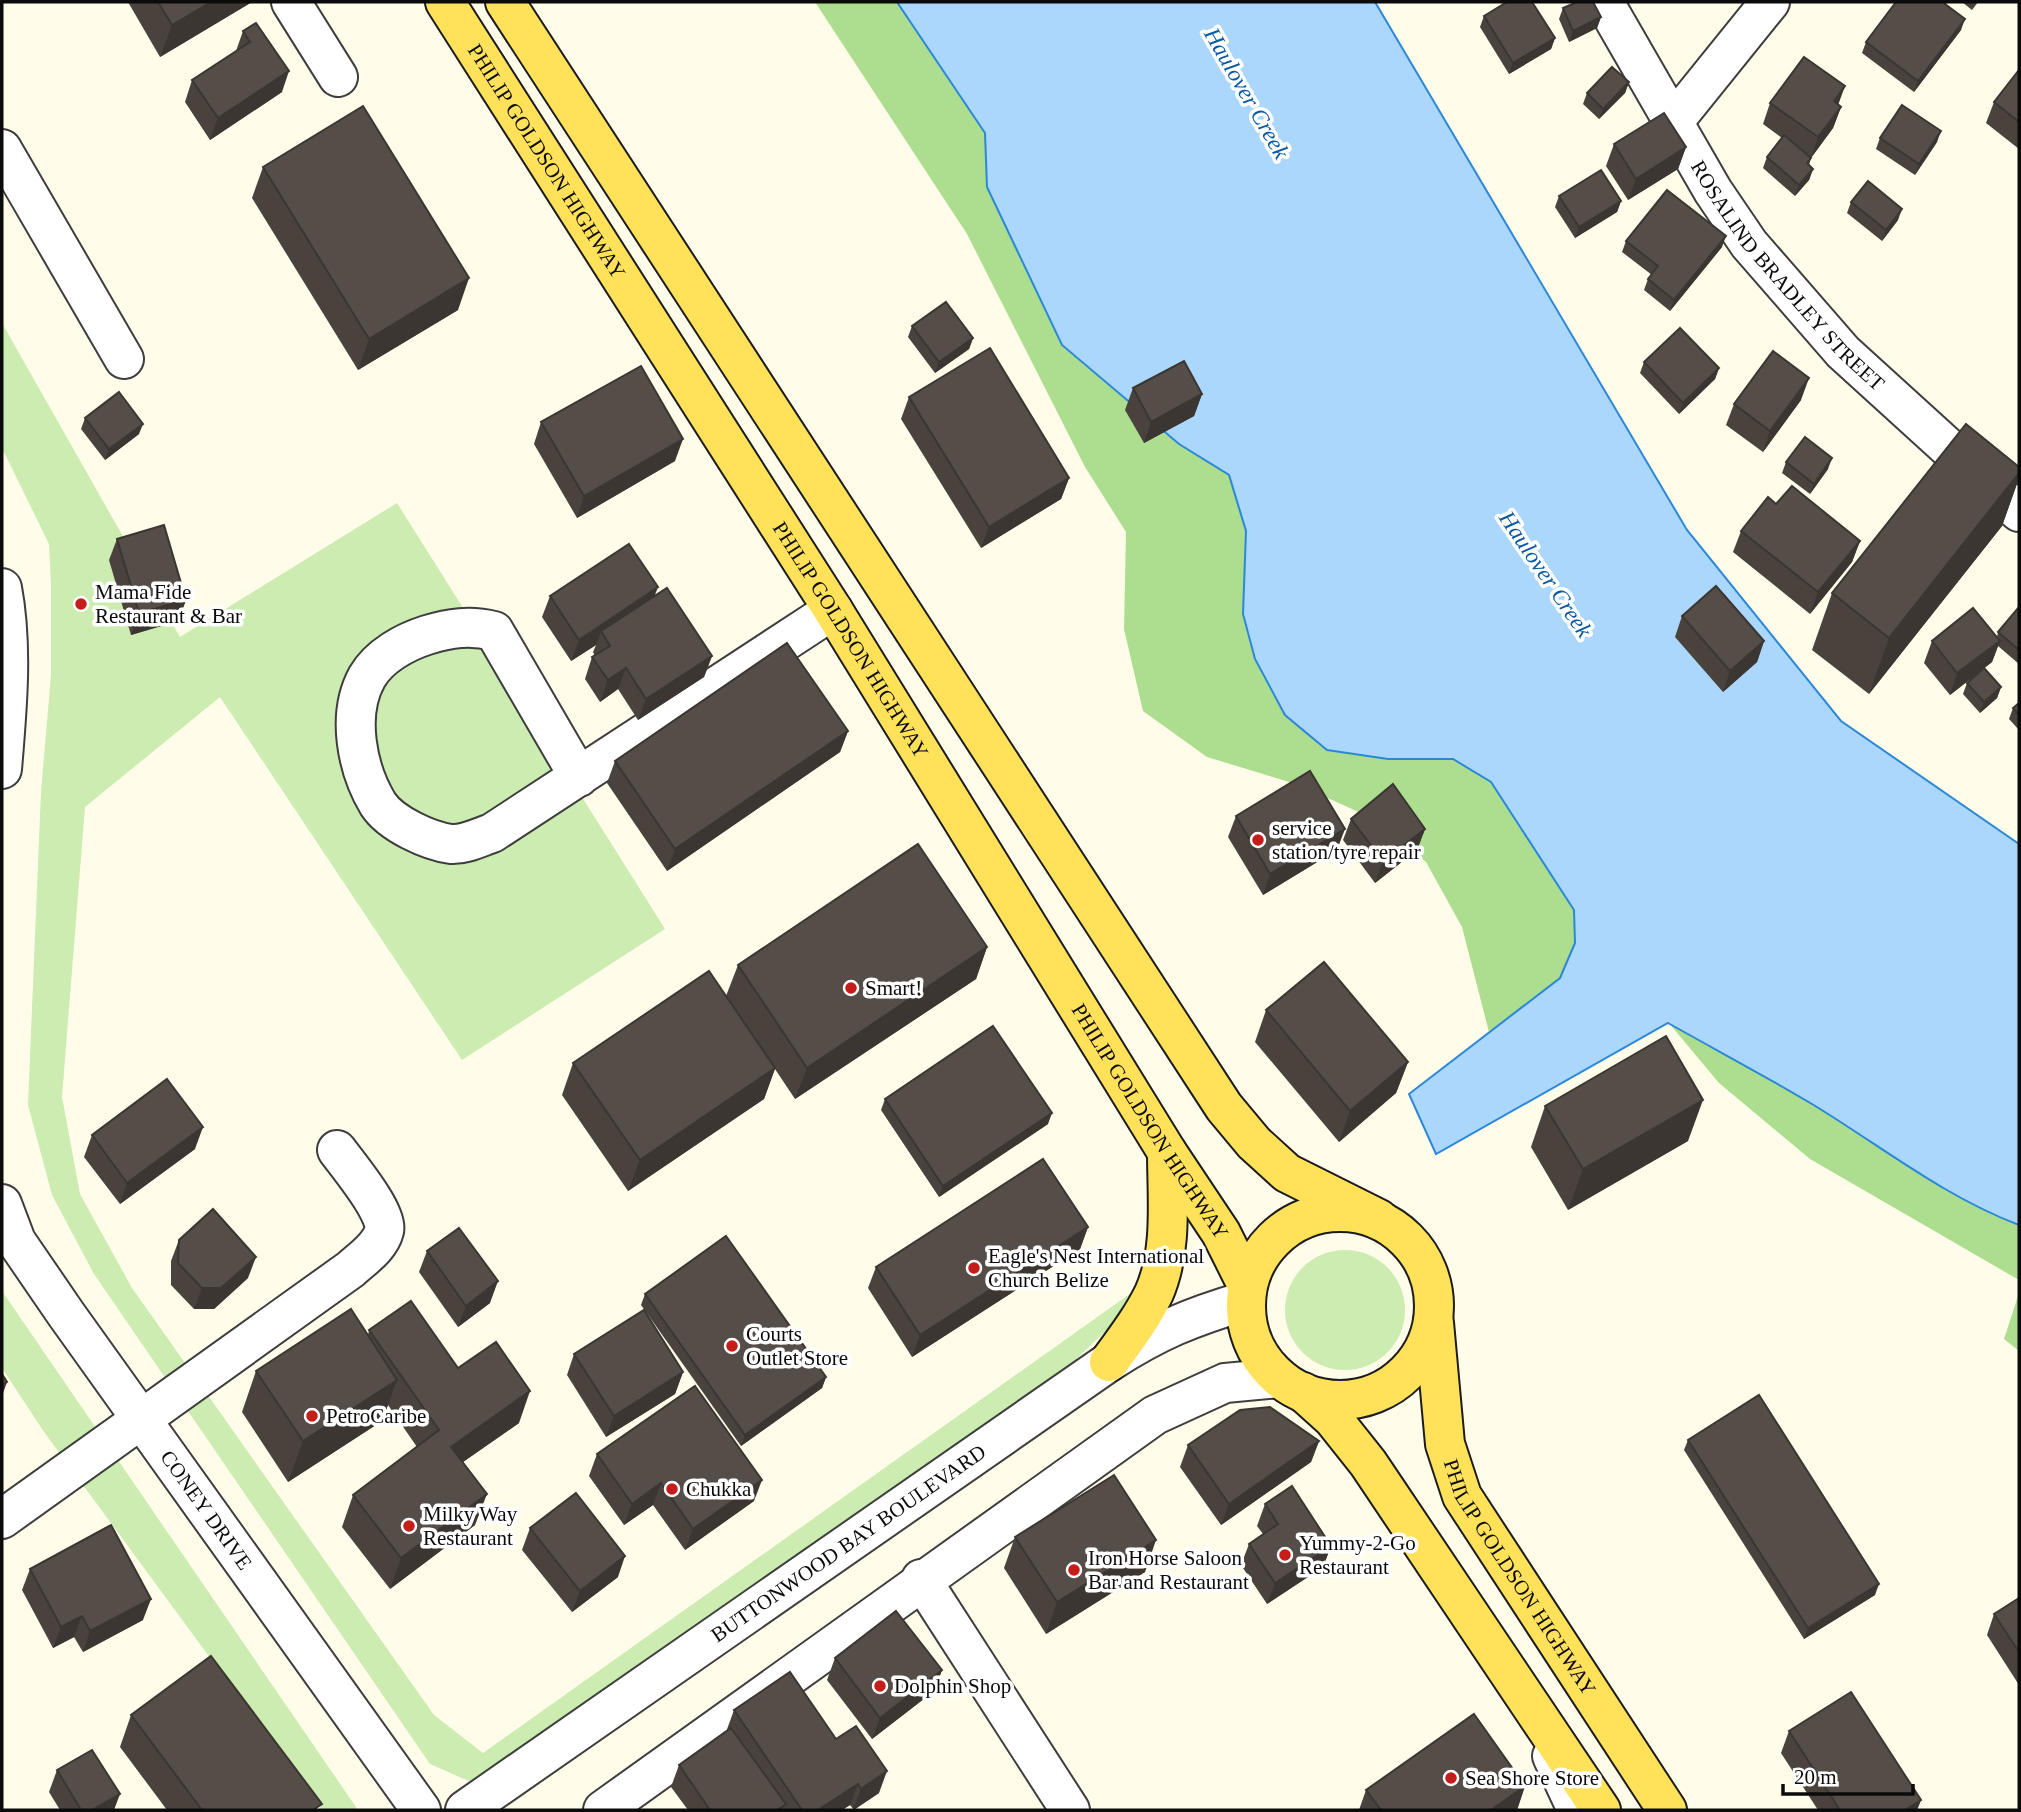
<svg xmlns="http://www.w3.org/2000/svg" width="2021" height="1812" font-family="Georgia,serif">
<rect width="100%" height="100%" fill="#fffcea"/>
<!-- green -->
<g fill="#ccecb1">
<polygon points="2,323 180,637 397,503 665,929 462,1060 220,697 85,807 62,1097 80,1194 132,1288 434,1715 483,1753 1148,1281 1114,1323 1068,1367 471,1782 430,1764 94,1274 52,1195 28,1105 41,792 51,675 51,585 49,544 2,448"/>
<circle cx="1345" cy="1310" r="60"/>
<polygon points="2,1291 358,1810 322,1810 44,1432 2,1368"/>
</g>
<!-- forest -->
<g fill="#adde8f">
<polygon points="815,2 897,2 985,133 987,187 1179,444 1229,475 1246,531 1243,614 1388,759 1453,759 1491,782 1574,910 1575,943 1560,978 1489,1032 1462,927 1426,862 1374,819 1299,785 1207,757 1143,711 1124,629 1126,532 1085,467 967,234"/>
<path d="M1668 1022C1716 1050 1765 1076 1812 1104 1881 1146 1943 1196 2019 1225V1280L1810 1159 1719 1083Z"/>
<polygon points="2019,1293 2019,1351 2004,1339"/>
</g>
<!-- water -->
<path fill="#aad7fb" stroke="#2c88d7" stroke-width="2" d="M897 2H1375L1687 530 1841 721 2019 844V1225C1943 1196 1881 1146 1812 1104 1765 1076 1716 1050 1668 1023L1436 1154 1409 1094 1560 978 1575 943 1574 910 1491 782 1453 759H1388L1327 750 1285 715 1255 659 1243 614 1246 531 1229 475 1179 444 1062 345 987 187 985 133Z"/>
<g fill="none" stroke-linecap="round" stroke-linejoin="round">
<!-- minor casing -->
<g stroke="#3e3e3e" stroke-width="42">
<g id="minor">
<polyline points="291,2 338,77"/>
<path id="s1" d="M1604 2 1713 191 1749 244 1843 352 2019 512"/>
<polyline points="1674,121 1770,2"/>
<polyline points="2,149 124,359"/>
<path d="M2 588C13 646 7 710 2 769"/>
<path d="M579 777 494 631C470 625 450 628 427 635 405 642 379 656 367 677 346 715 357 769 378 804 391 824 429 841 451 844 464 845 480 837 492 833L833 610"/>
<path id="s2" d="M2 1204 16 1241 66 1314 421 1810"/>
<path d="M2 1519 351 1269C363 1258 380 1247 384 1231 389 1214 348 1165 337 1150"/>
<polyline points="921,1579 1070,1810"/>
<polyline points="1552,1756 1577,1810"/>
<path id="s3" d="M465 1810 1109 1362C1157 1331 1191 1317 1245 1301"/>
<polyline points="603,1810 1155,1415 1225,1383 1279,1378"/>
</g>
</g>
<!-- major casing -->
<g stroke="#1c1c1c" stroke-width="42">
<g id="major">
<path id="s4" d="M445 2 833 610 1167 1152 1221 1233 1247 1285"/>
<polyline points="505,2 1224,1107 1254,1143 1287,1173 1379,1219"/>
<circle cx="1340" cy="1306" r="94"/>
<path id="s5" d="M1434 1323 1445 1444 1462 1496 1667 1810"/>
<path d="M1109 1362C1125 1340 1142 1318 1154 1293 1173 1250 1167 1198 1167 1152"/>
<polyline points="1303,1392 1333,1419 1368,1463 1601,1810"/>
</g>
</g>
<!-- minor -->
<use href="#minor" stroke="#fff" stroke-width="38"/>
<!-- major -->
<use href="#major" stroke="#ffe25a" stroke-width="38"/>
</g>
<!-- wall -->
<g fill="#49423d">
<polygon points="128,2 252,2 160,57"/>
<polygon points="1962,2 1978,2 1972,10"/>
<polygon points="1948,6 1961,30 1914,92 1862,53 1866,42"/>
<polygon points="1563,8 1601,17 1597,28 1569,42 1559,19"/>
<polygon points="1484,16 1555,38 1551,49 1509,74 1480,27"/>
<polygon points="243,31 282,92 210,140 185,102 192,80 236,51"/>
<polygon points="2019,70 2019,149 1986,123 1994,102"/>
<polygon points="1629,82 1625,93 1599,119 1583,104 1587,93"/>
<polygon points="1770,103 1839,105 1841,107 1833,128 1811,158 1809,165 1813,169 1809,180 1795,196 1763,168 1767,157 1782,138 1763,124"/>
<polygon points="1880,138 1937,142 1915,175 1876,149"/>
<polygon points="1614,144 1686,147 1678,169 1628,200 1606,166"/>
<polygon points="263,167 458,310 358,370 252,198"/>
<polygon points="1559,196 1621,201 1617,212 1575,238 1555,207"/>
<polygon points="1851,202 1898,220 1882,241 1847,213"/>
<polygon points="1626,241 1722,247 1670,311 1644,290 1648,279 1652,275 1622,252"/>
<polygon points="912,326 973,338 969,349 935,373 908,337"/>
<polygon points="1644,362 1719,368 1715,379 1679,414 1640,373"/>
<polygon points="1133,388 1202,394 1194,416 1144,443 1125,410"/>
<polygon points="909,397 1069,478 1061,499 981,548 901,419"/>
<polygon points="1801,400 1763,452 1726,425 1734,404"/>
<polygon points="85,418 139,434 105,460 81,429"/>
<polygon points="541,422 675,461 577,518 534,444"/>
<polygon points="1786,462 1828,469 1810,494 1782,473"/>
<polygon points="2019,467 2019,478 2002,526 1869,694 1812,650 1832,593"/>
<polygon points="1776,504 1860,541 1852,562 1810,614 1733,552 1741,531"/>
<polygon points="117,539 186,600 178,621 131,635 109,560"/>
<polygon points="550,596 654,597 712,656 704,677 638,720 618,689 600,702 585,679 592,657 595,656 593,652 596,645 571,661 542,617"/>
<polygon points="2019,607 2019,664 1998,646 1992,662 1950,695 1924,663 1932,641 1997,637 1998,632"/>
<polygon points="1682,616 1764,641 1757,662 1723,692 1675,637"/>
<polygon points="1967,683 2001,687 1997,698 1980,713 1963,694"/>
<polygon points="2019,703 2019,730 2009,719 2013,708"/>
<polygon points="848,731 840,752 667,871 607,783 615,761"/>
<polygon points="1236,816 1337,850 1263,895 1228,837"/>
<polygon points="1351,819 1425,829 1417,850 1375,883 1343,840"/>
<polygon points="987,947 976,979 795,1099 775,1069 764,1099 628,1191 562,1095 573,1063 726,996 738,965"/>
<polygon points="1266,1010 1408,1062 1396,1093 1339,1142 1255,1042"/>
<polygon points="885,1099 1048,1124 939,1197 881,1110"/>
<polygon points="1545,1106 1688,1141 1568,1210 1531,1147"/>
<polygon points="92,1135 195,1149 120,1204 84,1157"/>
<polygon points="1088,1227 1080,1249 912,1357 868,1288 876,1267"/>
<polygon points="179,1240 248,1278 214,1309 194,1309 171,1285 171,1261"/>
<polygon points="427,1251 490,1303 458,1327 419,1272"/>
<polygon points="645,1294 826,1377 822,1388 741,1446 641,1305"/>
<polygon points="369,1330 458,1368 519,1423 463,1462 475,1525 390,1589 342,1527 353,1495 417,1447 388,1405 382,1421 288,1482 242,1412 256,1371 368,1335"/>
<polygon points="574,1354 683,1372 675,1394 606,1437 567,1375"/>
<polygon points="1688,1440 1875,1595 1804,1639 1684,1450"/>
<polygon points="1319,1441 1311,1462 1221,1525 1180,1467 1188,1445"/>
<polygon points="597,1454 754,1501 685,1550 653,1505 624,1525 589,1476"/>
<polygon points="1265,1504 1331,1546 1323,1567 1267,1604 1241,1565 1249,1544 1263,1534 1257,1526"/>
<polygon points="530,1528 618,1577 572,1612 522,1550"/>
<polygon points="1015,1537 1145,1572 1046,1634 1004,1568"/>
<polygon points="30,1569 143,1620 83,1652 74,1637 53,1648 22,1590"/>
<polygon points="2019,1598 2019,1685 1987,1635 1994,1614"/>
<polygon points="835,1658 942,1670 934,1691 872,1739 827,1680"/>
<polygon points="734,1710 836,1739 879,1793 854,1810 850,1805 842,1810 688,1810 671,1787 679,1765 726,1732"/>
<polygon points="131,1715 319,1810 167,1810 120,1747"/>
<polygon points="1789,1731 1921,1800 1917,1810 1818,1810 1781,1753"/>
<polygon points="57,1770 114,1810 60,1810 49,1792"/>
<polygon points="1525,1786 1517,1810 1359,1810 1366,1790"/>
</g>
<!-- shaded-wall -->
<g fill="#3c3632">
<polygon points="211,2 252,2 160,57 172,25"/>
<polygon points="1601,17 1597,28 1569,42 1573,31"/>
<polygon points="1965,19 1961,30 1914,92 1918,81"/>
<polygon points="1555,38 1551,49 1509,74 1513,63"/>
<polygon points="289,71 282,92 210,140 218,118"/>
<polygon points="1629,82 1625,93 1599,119 1603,109"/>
<polygon points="1845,86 1837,108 1834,101"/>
<polygon points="1841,107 1833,128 1811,158 1807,169 1807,163 1811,158 1818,137"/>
<polygon points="1941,131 1937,142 1915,175 1919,164"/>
<polygon points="1686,147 1678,169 1628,200 1636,179"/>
<polygon points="1813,169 1809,180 1795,196 1799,185"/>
<polygon points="1621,201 1617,212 1575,238 1579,227"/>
<polygon points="1902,209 1898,220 1882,241 1886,230"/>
<polygon points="1726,236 1722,247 1670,311 1674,300"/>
<polygon points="469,278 458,310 358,370 369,339"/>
<polygon points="973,338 969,349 935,373 939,362"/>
<polygon points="1719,368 1715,379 1679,414 1683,403"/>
<polygon points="1809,378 1801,400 1763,452 1770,431"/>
<polygon points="1202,394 1194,416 1144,443 1151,422"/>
<polygon points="143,424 139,434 105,460 109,449"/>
<polygon points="683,439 675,461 577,518 584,496"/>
<polygon points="1832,458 1828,469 1810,494 1814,484"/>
<polygon points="2019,473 2019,478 2002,526 1869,694 1889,638"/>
<polygon points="1069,478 1061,499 981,548 989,527"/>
<polygon points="1860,541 1852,562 1810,614 1818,592"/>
<polygon points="658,587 650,608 601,631 596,645 571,661 579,640"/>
<polygon points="186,600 178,621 131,635 139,613"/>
<polygon points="1764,641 1757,662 1723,692 1730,671"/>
<polygon points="2000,641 1992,662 1950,695 1957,673"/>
<polygon points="712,656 704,677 638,720 646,699"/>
<polygon points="626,668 618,689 600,702 608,680"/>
<polygon points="2001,687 1997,698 1980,713 1984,702"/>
<polygon points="848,731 840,752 667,871 675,849"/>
<polygon points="1345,829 1337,850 1263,895 1270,874"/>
<polygon points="1425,829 1417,850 1375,883 1383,861"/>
<polygon points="987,947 976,979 795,1099 807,1068"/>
<polygon points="1408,1062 1396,1093 1339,1142 1350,1111"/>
<polygon points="775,1068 764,1099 628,1191 640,1160"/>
<polygon points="1703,1100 1688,1141 1568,1210 1583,1169"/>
<polygon points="1052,1113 1048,1124 939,1197 943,1186"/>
<polygon points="203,1127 195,1149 120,1204 127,1183"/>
<polygon points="1088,1227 1080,1249 912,1357 920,1335"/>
<polygon points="256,1257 248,1278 214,1309 194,1309 202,1288"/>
<polygon points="498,1281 490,1303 458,1327 466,1306"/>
<polygon points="683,1372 675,1394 606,1437 614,1416"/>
<polygon points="826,1377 822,1388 741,1446 745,1435"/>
<polygon points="397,1380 382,1421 288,1482 303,1441"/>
<polygon points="7,1382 2,1396 2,1385"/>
<polygon points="530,1391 519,1423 440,1478 451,1447"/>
<polygon points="1319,1441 1311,1462 1221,1525 1229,1504"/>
<polygon points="762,1480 754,1501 685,1550 693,1529"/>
<polygon points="661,1483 653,1505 624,1525 632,1504"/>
<polygon points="487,1494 475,1525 390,1589 401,1558"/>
<polygon points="1156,1540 1145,1572 1046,1634 1057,1602"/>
<polygon points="1331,1546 1323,1567 1267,1604 1275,1583"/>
<polygon points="625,1556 618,1577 572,1612 580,1591"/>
<polygon points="1879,1584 1875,1595 1804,1639 1808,1628"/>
<polygon points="151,1599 143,1620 83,1652 90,1631"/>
<polygon points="82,1616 74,1637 53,1648 61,1627"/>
<polygon points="942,1670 934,1691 872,1739 880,1718"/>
<polygon points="887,1771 879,1793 853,1810 861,1789"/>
<polygon points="858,1784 850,1805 842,1810 818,1810"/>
<polygon points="1525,1786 1517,1810 1491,1810"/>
<polygon points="120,1794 114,1810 92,1810"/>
<polygon points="1921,1800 1917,1810 1905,1810"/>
</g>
<!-- building -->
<g fill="#554d47" stroke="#3c3632" stroke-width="2">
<polygon points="158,2 211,2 172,25"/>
<polygon points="1507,2 1532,2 1555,38 1513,63 1484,16"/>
<polygon points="1577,2 1593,2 1601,17 1573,31 1563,8"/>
<polygon points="1896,2 1946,2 1945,4 1965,19 1918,81 1866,42"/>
<polygon points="256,23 289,71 218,118 192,80 250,42 243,31"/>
<polygon points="1804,57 1845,86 1834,101 1841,107 1818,137 1770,103"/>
<polygon points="1612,67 1629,82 1603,109 1587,93"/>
<polygon points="2019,70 2019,122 1994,102"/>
<polygon points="1902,105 1941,131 1919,164 1880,138"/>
<polygon points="363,106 469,278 369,339 263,167"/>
<polygon points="1664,113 1686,147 1636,179 1614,144"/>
<polygon points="1784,135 1811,158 1807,163 1813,169 1799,185 1767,157"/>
<polygon points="1601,170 1621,201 1579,227 1559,196"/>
<polygon points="1868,181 1902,209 1886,230 1851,202"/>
<polygon points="1667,190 1726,236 1674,300 1648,279 1658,266 1626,241"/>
<polygon points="946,302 973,338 939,362 912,326"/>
<polygon points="1680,328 1719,368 1683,403 1644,362"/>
<polygon points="990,348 1069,478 989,527 909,397"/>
<polygon points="1773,351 1809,378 1770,431 1734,404"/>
<polygon points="1184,361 1202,394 1151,422 1133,388"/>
<polygon points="641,366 683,439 584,496 541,422"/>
<polygon points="119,392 143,424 109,449 85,418"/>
<polygon points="1966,424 2019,467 2019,473 1889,638 1832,593"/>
<polygon points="1805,437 1832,458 1814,484 1786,462"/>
<polygon points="1792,486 1860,541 1818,592 1741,531 1768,497 1776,504"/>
<polygon points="164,525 186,600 139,613 117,539"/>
<polygon points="629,544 658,587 579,640 550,596"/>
<polygon points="1716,586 1764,641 1730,671 1682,616"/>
<polygon points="667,588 712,656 646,699 626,668 608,680 592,657 610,646 601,631"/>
<polygon points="2019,607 2019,650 1998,632"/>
<polygon points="1973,608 2000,641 1957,673 1932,641"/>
<polygon points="787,643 848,731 675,849 615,761"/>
<polygon points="1984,668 2001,687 1984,702 1967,683"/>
<polygon points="2019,703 2019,715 2013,708"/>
<polygon points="1310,771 1345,829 1270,874 1236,816"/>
<polygon points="1393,784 1425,829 1383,861 1351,819"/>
<polygon points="918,844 987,947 807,1068 738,965"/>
<polygon points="1324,962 1408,1062 1350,1111 1266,1010"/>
<polygon points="709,971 775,1068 640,1160 573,1063"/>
<polygon points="993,1026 1052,1113 943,1186 885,1099"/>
<polygon points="1666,1036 1703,1100 1583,1169 1545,1106"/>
<polygon points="167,1079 203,1127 127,1183 92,1135"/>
<polygon points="1043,1159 1088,1227 920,1335 876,1267"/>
<polygon points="213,1209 256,1257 221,1288 202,1288 178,1263 179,1240"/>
<polygon points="459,1228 498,1281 466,1306 427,1251"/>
<polygon points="726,1236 826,1377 745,1435 645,1294"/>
<polygon points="411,1301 458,1368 496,1342 530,1391 451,1447 487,1494 401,1558 353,1495 439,1430 369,1330"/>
<polygon points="351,1309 397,1380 303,1441 256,1371"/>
<polygon points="644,1310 683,1372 614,1416 574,1354"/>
<polygon points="2,1374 7,1382 2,1385"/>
<polygon points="695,1386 762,1480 693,1529 661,1483 632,1504 597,1454"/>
<polygon points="1759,1395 1879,1584 1808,1628 1688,1440"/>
<polygon points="1270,1407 1319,1441 1229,1504 1188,1445 1240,1410"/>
<polygon points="1114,1475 1156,1540 1057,1602 1015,1537"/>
<polygon points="1292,1486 1331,1546 1275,1583 1249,1544 1278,1524 1265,1504"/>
<polygon points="576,1493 625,1556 580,1591 530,1528"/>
<polygon points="111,1525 151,1599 90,1631 82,1616 61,1627 30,1569"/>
<polygon points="2019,1598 2019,1652 1994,1614"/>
<polygon points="896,1611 942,1670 880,1718 835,1658"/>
<polygon points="211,1656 322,1804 313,1810 202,1810 131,1715"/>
<polygon points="790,1672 836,1739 856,1726 887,1771 861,1789 858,1784 818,1810 802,1810 734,1710"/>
<polygon points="1851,1692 1921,1800 1905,1810 1840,1810 1789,1731"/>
<polygon points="1474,1714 1525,1786 1491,1810 1381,1810 1366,1790"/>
<polygon points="731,1728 786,1804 777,1810 710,1810 679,1765"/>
<polygon points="92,1750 120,1794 92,1810 81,1810 57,1770"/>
</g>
<!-- markers -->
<g fill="#c51d1a" stroke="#fff" stroke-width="2.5">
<circle cx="81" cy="604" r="7"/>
<circle cx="1258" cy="840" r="7"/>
<circle cx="851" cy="988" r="7"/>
<circle cx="974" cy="1268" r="7"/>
<circle cx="732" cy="1346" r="7"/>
<circle cx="312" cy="1416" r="7"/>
<circle cx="672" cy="1489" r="7"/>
<circle cx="409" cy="1526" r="7"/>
<circle cx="1285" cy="1555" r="7"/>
<circle cx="1074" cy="1570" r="7"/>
<circle cx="880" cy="1686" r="7"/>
<circle cx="1451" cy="1778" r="7"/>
</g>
<g text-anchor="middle" stroke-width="7" stroke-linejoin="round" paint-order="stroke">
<!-- street labels -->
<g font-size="21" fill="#0b0b0b" stroke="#fff">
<text dy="7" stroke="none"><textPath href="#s4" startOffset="189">PHILIP GOLDSON HIGHWAY</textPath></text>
<text dy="7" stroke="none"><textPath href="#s1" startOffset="331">ROSALIND BRADLEY STREET</textPath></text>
<text dy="7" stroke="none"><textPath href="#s4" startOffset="756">PHILIP GOLDSON HIGHWAY</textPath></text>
<text dy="7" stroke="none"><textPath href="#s4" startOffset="1323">PHILIP GOLDSON HIGHWAY</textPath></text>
<text dy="7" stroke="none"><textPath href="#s2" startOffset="369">CONEY DRIVE</textPath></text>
<text dy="7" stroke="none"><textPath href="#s3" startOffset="467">BUTTONWOOD BAY BOULEVARD</textPath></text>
<text dy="7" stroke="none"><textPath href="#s5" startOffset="275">PHILIP GOLDSON HIGHWAY</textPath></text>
</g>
<!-- poi labels -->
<g font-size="21" fill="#0b0b0b" stroke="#fff" text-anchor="start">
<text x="95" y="599">Mama Fide<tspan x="95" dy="24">Restaurant &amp; Bar</tspan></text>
<text x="1272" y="835">service<tspan x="1272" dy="24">station/tyre repair</tspan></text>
<text x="865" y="995">Smart!</text>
<text x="988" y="1263">Eagle's Nest International<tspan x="988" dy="24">Church Belize</tspan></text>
<text x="746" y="1341">Courts<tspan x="746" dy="24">Outlet Store</tspan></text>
<text x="326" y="1423">PetroCaribe</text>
<text x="686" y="1496">Chukka</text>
<text x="423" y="1521">Milky Way<tspan x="423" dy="24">Restaurant</tspan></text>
<text x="1299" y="1550">Yummy-2-Go<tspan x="1299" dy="24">Restaurant</tspan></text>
<text x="1088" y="1565">Iron Horse Saloon<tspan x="1088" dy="24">Bar and Restaurant</tspan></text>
<text x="894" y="1693">Dolphin Shop</text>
<text x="1465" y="1785">Sea Shore Store</text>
</g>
<!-- water labels -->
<g font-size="23" font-style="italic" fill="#0c59a6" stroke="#fff">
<text transform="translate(1247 93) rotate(60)" y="8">Haulover Creek</text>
<text transform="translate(1546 574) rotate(56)" y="8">Haulover Creek</text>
</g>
</g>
<!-- border -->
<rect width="2021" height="1812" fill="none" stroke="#0b0b0b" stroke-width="7"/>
<!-- scale -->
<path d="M1783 1784v10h130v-10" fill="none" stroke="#0b0b0b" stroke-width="3.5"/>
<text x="1794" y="1784" font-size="21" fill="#0b0b0b" stroke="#ffffff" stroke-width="5" paint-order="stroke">20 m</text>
</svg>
